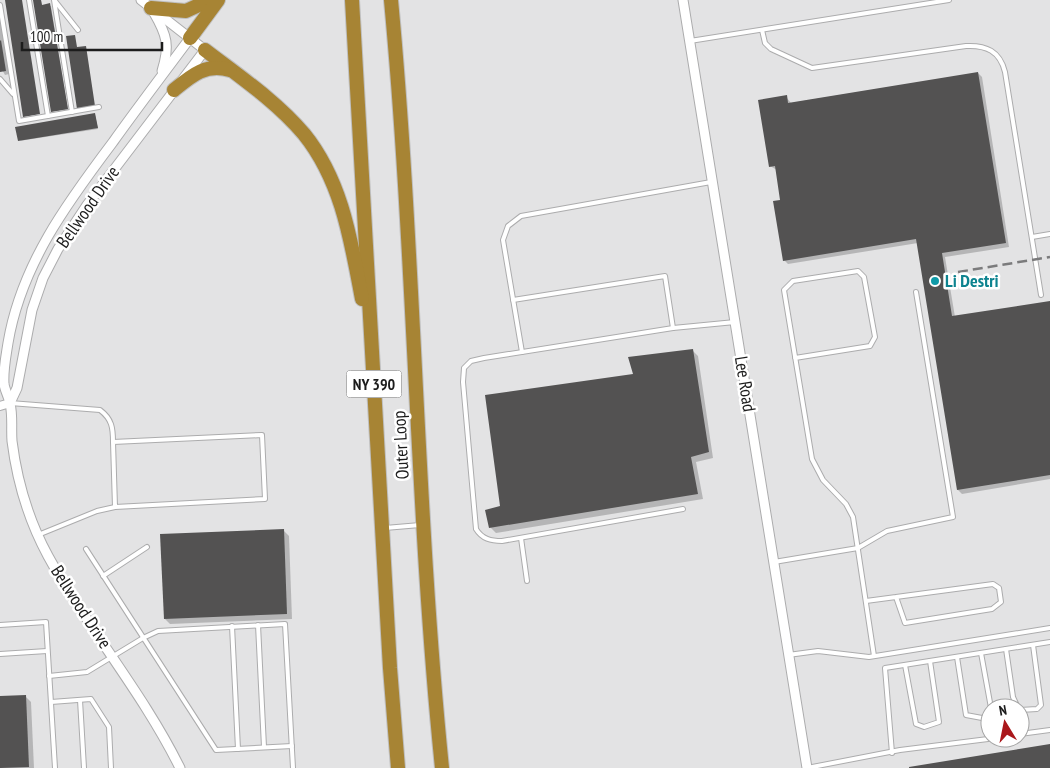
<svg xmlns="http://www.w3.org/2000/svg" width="1050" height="768" font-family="'PT Sans Narrow',sans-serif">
<rect width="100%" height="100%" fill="#e3e3e4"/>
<!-- shadow -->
<g fill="#0003">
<polygon points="34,0 41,0 42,6 51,6 68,110 52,111"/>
<polygon points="0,18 9,74 5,75 0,66"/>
<polygon points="978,73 982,77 1009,247 945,257 955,317 1050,302 1050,479 962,494 958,490 918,243 788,264 784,260 782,201 777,170 770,166 786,97 791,103"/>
<polygon points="95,115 98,129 19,141"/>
<polygon points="692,350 698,356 713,458 696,462 703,499 496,533 490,527 501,507 634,375"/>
<polygon points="283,530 289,536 292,619 170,624 165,619"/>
<polygon points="25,696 31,702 34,768 0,768 0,697"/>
</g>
<!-- building -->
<g fill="#535252">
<polygon points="5,0 22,0 40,114 23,117"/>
<polygon points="33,0 41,0 42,5 50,3 68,109 51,112"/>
<polygon points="75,35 77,47 86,46 95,106 77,109 66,36"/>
<polygon points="1,40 6,71 0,72 0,41"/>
<polygon points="978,72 1006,243 942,253 952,316 1050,301 1050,475 957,490 916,239 783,261 773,201 780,200 775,166 769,167 758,100 787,95 788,103"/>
<polygon points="95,113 98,128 18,141 15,127"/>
<polygon points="693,349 709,452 691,457 698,494 489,528 485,510 500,506 485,395 633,374 628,357"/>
<polygon points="284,529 287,614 164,619 160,534"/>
<polygon points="26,695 29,767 0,768 0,696"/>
<polygon points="1050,744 1050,768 909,768 909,767"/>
</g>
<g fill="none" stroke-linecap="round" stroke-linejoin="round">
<!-- service casing -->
<g stroke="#acacad" stroke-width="6">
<g id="service">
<polyline points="29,0 48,116"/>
<polyline points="54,0 72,112"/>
<polyline points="55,1 78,30"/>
<polyline points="0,5 19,121 99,107"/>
<path d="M762 30 765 43 771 49 812 68 966 46C986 45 1000 51 1005 72L1041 295"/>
<polyline points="690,41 949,0"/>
<polyline points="0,79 13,94"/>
<polyline points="1032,237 1050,234"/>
<polyline points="513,300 665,276 673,328"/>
<polyline points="522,352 503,240 508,226 521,216 711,182"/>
<polyline points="795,358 870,346 875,337 864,277 858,271 793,281 784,290 812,459 823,480 846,504 853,517 874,656"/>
<path d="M10 403 100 410C112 419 113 428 113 442"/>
<polygon points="262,435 265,499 115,507 113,442"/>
<path d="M683 509 502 541C491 541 482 539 476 529L463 382 464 368 471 361 484 358 673 328 735 322"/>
<polyline points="385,528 420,525"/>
<polyline points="38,535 97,511 115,507"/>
<polyline points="521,538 527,581"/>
<polyline points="86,549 216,750 292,746"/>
<polyline points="774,562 858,548 887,531 953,517 916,292"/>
<polyline points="103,576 147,547"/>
<polyline points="866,601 896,597 905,623 992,609 1001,602 999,588 993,584 896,597"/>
<polyline points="0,625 46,622 55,768"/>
<polyline points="258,625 264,747"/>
<polyline points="232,626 238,749"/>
<polyline points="1006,649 1013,697 1018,708"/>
<polyline points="981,653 991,708"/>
<polyline points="0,654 47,651"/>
<polyline points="788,655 818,651 869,657 1050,628"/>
<polyline points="957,657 966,715 982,718 989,716 990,712"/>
<polyline points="905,665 916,724 924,727 939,722 930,661"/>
<polyline points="49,676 87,672 143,638 158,631 285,624 293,768"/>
<polyline points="80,700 84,768"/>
<polyline points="51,702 91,699 109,727 111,768"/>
<polyline points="1020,710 1037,709 1041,705 1033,645"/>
<polyline points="1020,734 1050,730"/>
<polyline points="892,753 885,668 1050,642"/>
<polyline points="807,768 900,750 996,738"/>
</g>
</g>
<!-- minor casing -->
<g stroke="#acacad" stroke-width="10">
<polyline id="minor" points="0,406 10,403"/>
</g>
<!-- tertiary casing -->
<g stroke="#acacad" stroke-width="11">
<g id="tertiary">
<polyline points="683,0 807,768"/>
<path d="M154 13C167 35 170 46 162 71"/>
<polyline points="10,403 17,388 32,310 43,278 58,249 87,205 205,50 141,0"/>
<path d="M180 768C143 693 88 629 48 556 29 521 17 481 12 441 11 429 13 415 10 404 9 397 5 391 4 384 3 370 6 356 8 343 21 265 67 203 113 142 138 107 164 73 190 38"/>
</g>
</g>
<!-- motorway casing -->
<g stroke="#bfbfbf" stroke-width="16">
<g id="motorway">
<polyline points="352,0 390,668 398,768"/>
<path d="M391 0C415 256 416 513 442 768"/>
<polyline points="151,8 186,11 210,0"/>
<polyline points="190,38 218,0"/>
<path d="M205 50C239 76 276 101 304 134 342 181 351 241 362 299"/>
<path d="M174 90C192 75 206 63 230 70"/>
</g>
</g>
<!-- service -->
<use href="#service" stroke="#fff" stroke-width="4"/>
<!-- minor -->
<use href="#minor" stroke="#fff" stroke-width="8"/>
<!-- tertiary -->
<use href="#tertiary" stroke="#fff" stroke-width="9"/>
<!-- motorway -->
<use href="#motorway" stroke="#a78434" stroke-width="14"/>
<!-- rail -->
<polyline stroke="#7b7b7c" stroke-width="2.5" stroke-dasharray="10 5" stroke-linecap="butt" points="958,272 1050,257"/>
</g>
<!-- markers -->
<circle fill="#0f9aa8" stroke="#fff" stroke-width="2" cx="935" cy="281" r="5"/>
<g text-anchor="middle" stroke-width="5" stroke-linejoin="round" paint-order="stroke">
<!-- shield labels -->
<rect fill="#fff" stroke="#606060" stroke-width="1" x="346.5" y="370.5" width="55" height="27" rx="4"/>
<g font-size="16" font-weight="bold" fill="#1c1c1c">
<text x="374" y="390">NY 390</text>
</g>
<!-- street labels -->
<g font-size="18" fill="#1c1c1c" stroke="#fff">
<text transform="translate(88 207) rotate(-55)" y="6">Bellwood Drive</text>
<text transform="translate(745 384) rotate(81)" y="6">Lee Road</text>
<text transform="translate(401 445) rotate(-93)" y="6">Outer Loop</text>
<text transform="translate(81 607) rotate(57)" y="6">Bellwood Drive</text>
</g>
<!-- culture labels -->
<g font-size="18" font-weight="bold" fill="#0d838f" stroke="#fff" text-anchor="start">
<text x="945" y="287">Li Destri</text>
</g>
</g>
<!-- north arrow -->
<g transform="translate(1005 723) rotate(350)"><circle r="24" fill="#ffffff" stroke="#a4a4a4"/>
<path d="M0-4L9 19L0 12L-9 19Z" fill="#aa171b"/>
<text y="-8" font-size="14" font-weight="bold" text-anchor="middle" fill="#1c1c1c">N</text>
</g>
<!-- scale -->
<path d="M22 42v8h140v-8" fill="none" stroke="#1c1c1c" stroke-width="2.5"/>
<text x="30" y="42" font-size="15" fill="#1c1c1c" stroke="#ffffff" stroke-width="4" paint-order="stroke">100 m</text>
</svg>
